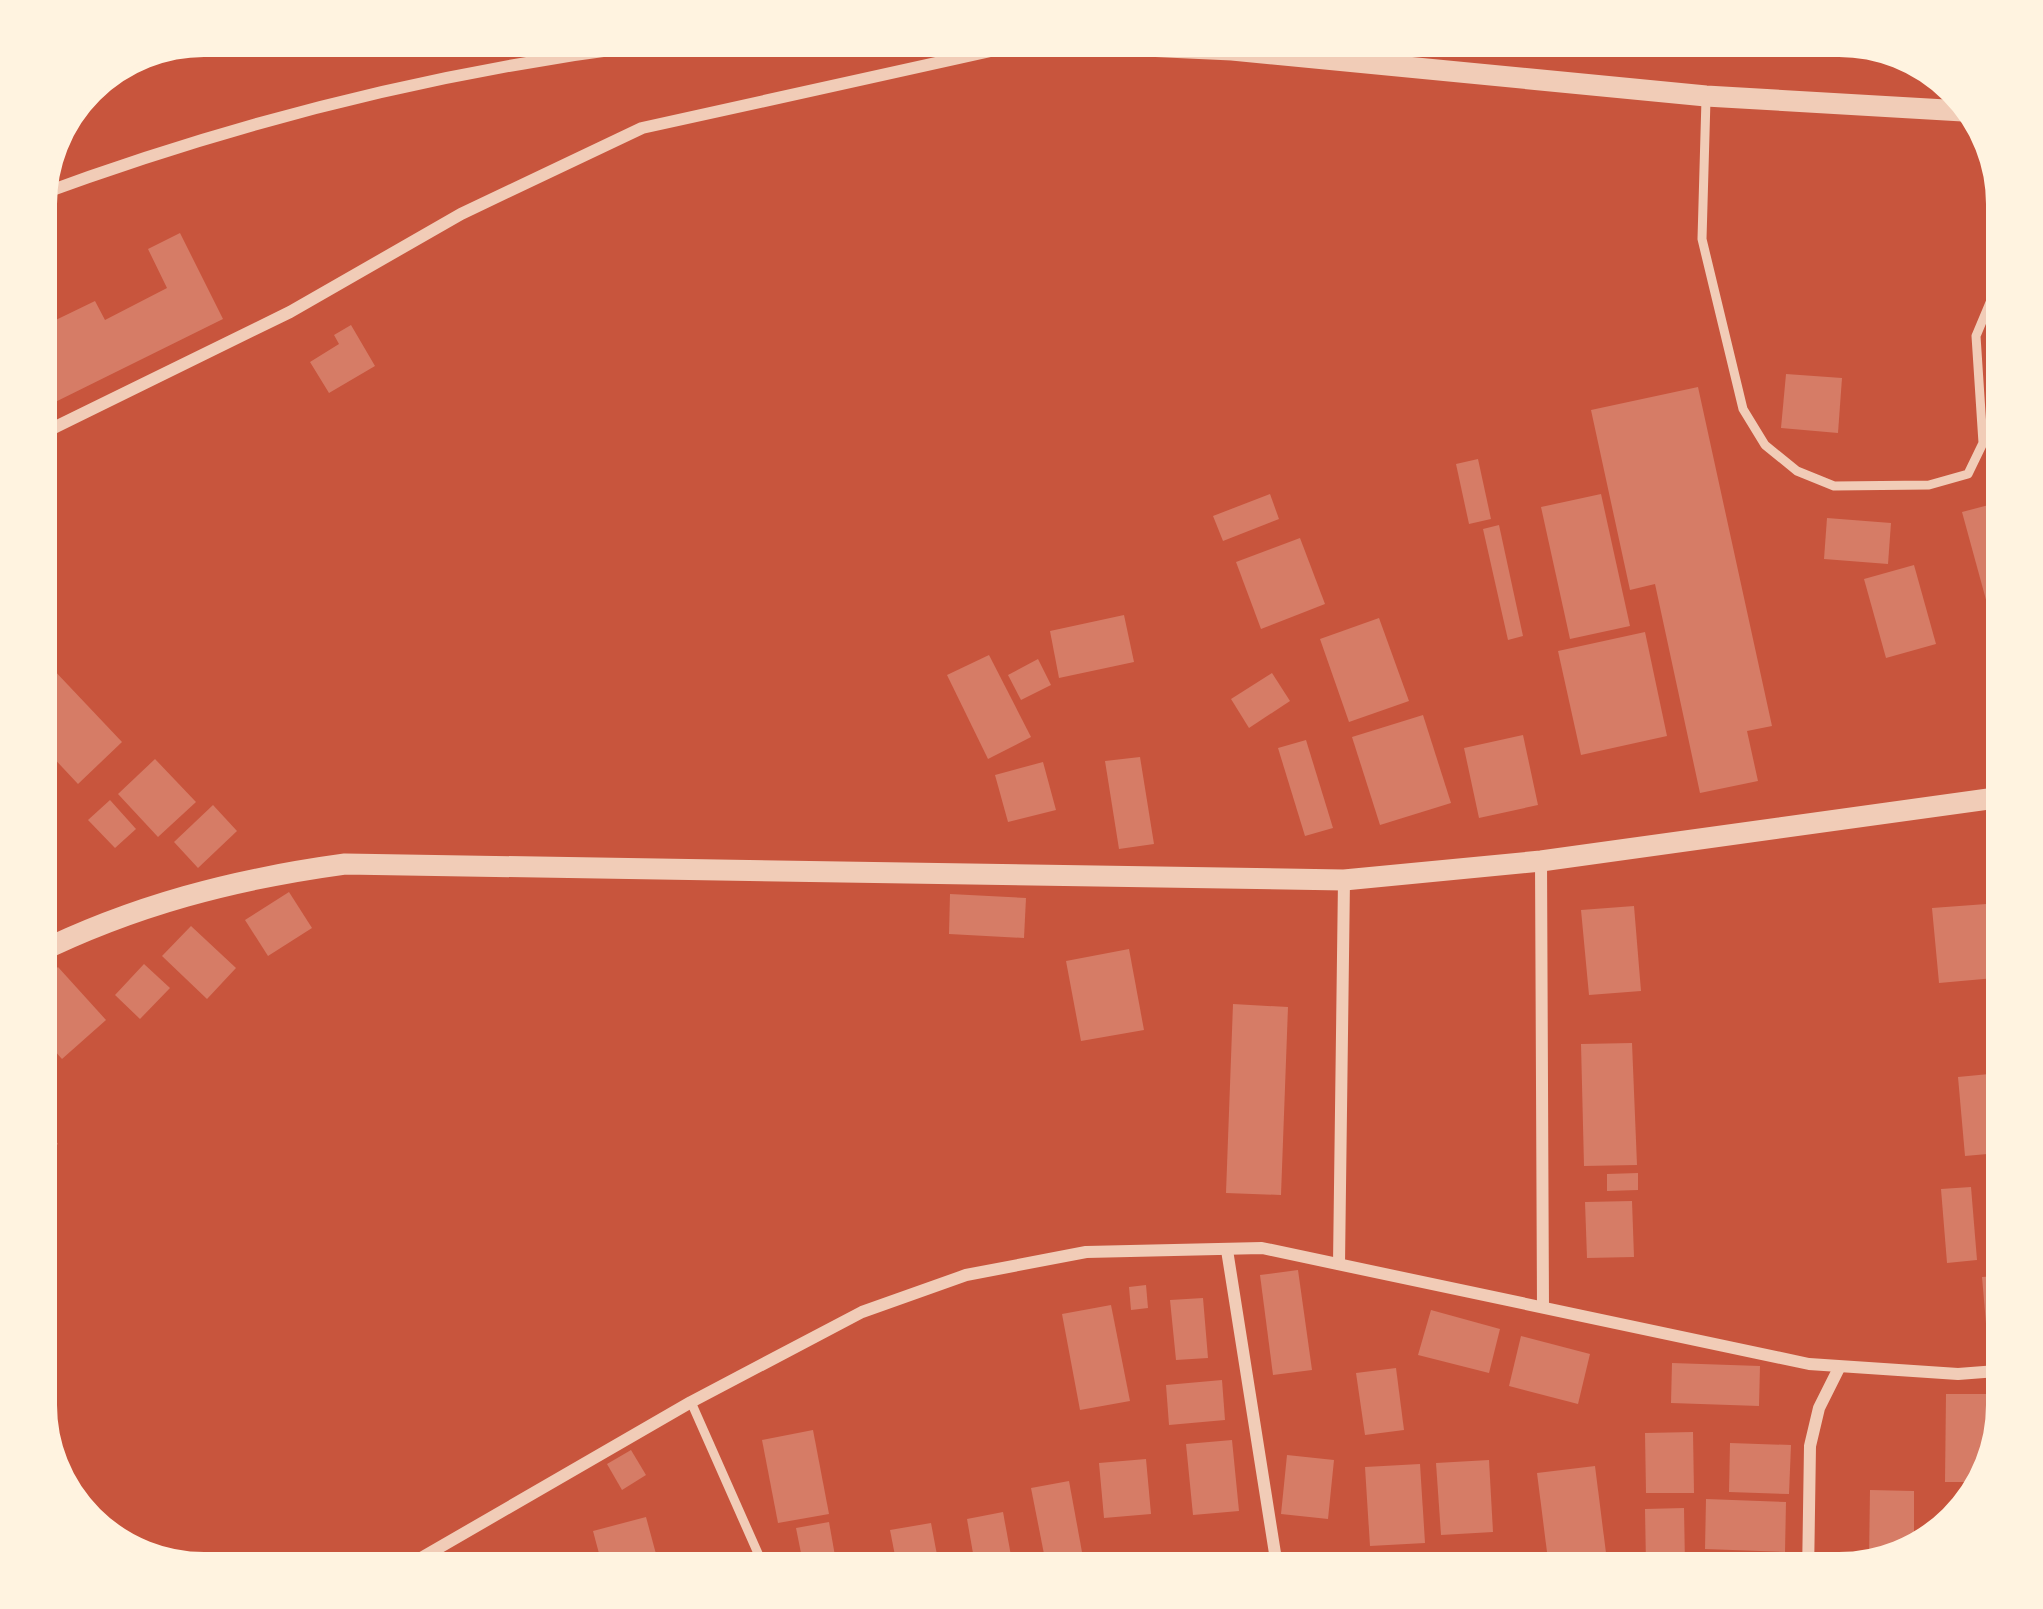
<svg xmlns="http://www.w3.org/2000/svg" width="2043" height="1609" font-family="'Sofia Sans Condensed',sans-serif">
<rect width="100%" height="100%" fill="#c8553d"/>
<!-- building -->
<g fill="#d67c66">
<polygon points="180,233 223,319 33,413 33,331 95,301 105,320 167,288 148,249"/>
<polygon points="351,325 375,366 329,393 310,362 339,344 334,335"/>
<polygon points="1786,374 1842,378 1838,433 1781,428"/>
<polygon points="1698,387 1772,726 1747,731 1758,781 1700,793 1655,584 1630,590 1591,410"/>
<polygon points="1478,459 1491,519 1469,524 1456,464"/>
<polygon points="1270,494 1279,519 1223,541 1213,516"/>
<polygon points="1601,494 1630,626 1570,639 1541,507"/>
<polygon points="2004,501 2010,525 2010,637 1997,640 1962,512"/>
<polygon points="1827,518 1891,523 1888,564 1824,559"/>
<polygon points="1499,525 1523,636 1508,640 1483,529"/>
<polygon points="1300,538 1325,604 1261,629 1236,562"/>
<polygon points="1914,565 1936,644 1886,658 1864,579"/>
<polygon points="1124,615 1134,662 1059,678 1050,631"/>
<polygon points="1379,618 1409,701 1349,722 1320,639"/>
<polygon points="1645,632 1667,736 1581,755 1558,651"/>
<polygon points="33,648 122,742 78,784 33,736"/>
<polygon points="989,655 1031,737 988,759 947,675"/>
<polygon points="1038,659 1051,685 1021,700 1008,675"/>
<polygon points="1272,673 1290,701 1249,728 1231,699"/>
<polygon points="1423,715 1451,803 1380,825 1352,737"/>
<polygon points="1523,735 1538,805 1479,818 1464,748"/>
<polygon points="1306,740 1333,828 1305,836 1278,748"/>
<polygon points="1140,757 1154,844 1119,849 1105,761"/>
<polygon points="155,759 196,802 158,837 118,794"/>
<polygon points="1043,762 1056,810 1008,822 995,775"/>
<polygon points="110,800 136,829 115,848 88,820"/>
<polygon points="213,805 237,831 198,868 174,842"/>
<polygon points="289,892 312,928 268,956 245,920"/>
<polygon points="950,894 1026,898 1024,938 949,934"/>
<polygon points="2000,903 2006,977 1939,983 1932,908"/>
<polygon points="1634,906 1641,991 1589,995 1581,910"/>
<polygon points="191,926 236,968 207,999 162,956"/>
<polygon points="1129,949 1144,1030 1081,1041 1066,961"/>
<polygon points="144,964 170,988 140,1019 115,995"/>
<polygon points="58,967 106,1020 62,1059 33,1027 33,990"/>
<polygon points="1233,1004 1288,1007 1281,1195 1226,1193"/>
<polygon points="1632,1043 1637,1165 1584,1166 1581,1044"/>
<polygon points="2010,1072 2010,1152 1965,1156 1958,1077"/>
<polygon points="33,1109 58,1144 33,1162"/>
<polygon points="1638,1173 1638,1190 1607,1191 1607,1174"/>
<polygon points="1971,1187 1977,1260 1947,1263 1941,1189"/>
<polygon points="1632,1201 1634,1257 1587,1258 1585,1202"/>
<polygon points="1298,1270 1312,1370 1273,1375 1260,1275"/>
<polygon points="2010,1275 2010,1333 1987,1335 1982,1277"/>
<polygon points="1146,1285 1148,1308 1131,1310 1129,1287"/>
<polygon points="1203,1298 1208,1358 1176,1360 1170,1300"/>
<polygon points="1111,1305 1130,1401 1080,1410 1062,1314"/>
<polygon points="1431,1310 1500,1329 1489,1373 1418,1355"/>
<polygon points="1521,1336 1590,1354 1578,1404 1509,1386"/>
<polygon points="1672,1363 1760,1366 1759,1406 1671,1403"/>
<polygon points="1396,1368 1404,1430 1365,1435 1356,1373"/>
<polygon points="1222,1380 1225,1420 1169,1425 1166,1385"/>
<polygon points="1946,1394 1988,1394 1988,1465 1981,1482 1945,1482"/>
<polygon points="813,1430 829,1514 778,1523 762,1440"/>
<polygon points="1693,1432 1694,1493 1646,1493 1645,1433"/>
<polygon points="1232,1440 1239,1511 1193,1515 1186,1444"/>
<polygon points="1730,1443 1791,1445 1789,1494 1729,1492"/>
<polygon points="631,1450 646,1475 622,1490 607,1464"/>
<polygon points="1287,1455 1334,1460 1328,1519 1281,1514"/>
<polygon points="1146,1459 1151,1514 1104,1518 1099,1463"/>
<polygon points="1489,1460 1493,1532 1441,1535 1436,1463"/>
<polygon points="1420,1464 1425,1543 1370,1546 1365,1467"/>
<polygon points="1595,1466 1606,1553 1548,1560 1537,1473"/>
<polygon points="1069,1481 1082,1552 1045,1559 1031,1488"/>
<polygon points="1870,1490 1914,1491 1914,1559 1869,1560"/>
<polygon points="1706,1499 1786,1502 1785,1552 1705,1549"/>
<polygon points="1684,1508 1685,1565 1646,1565 1645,1509"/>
<polygon points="1003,1512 1014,1572 977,1576 967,1519"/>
<polygon points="646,1517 662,1576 605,1576 593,1531"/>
<polygon points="829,1522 837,1567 805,1573 796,1528"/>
<polygon points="931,1523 941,1576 899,1576 890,1530"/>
</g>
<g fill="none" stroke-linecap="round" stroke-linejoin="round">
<!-- service -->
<g stroke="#f1ccb7" stroke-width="9">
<polyline points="1706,99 1702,239 1743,409 1765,445 1797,471 1834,486 1929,485 1968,474 1983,443 1976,336 2002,274 2010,267"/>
<polyline points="691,1402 768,1576"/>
</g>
<!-- minor -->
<g stroke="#f1ccb7" stroke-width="12">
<polyline points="975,33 1023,39"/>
<path d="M33 197C270 109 520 51 772 33"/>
<polyline points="33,438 290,312 461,214 642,128 1036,41"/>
<polyline points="1541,861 1543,1307"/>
<polyline points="1227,1250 1277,1566 1489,1576"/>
<polyline points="1339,1264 1344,880"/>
<polyline points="390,1576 691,1402 862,1312 966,1275 1086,1252 1262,1248 1809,1364 1958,1374 2010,1370"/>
<polyline points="1112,1576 1173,1562 1277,1566"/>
<polyline points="1808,1576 1810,1446 1819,1408 1839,1368"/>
</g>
<!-- tertiary -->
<g stroke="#f1ccb7" stroke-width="21">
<polyline points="1036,41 1232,50 1706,96 1980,112"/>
<path d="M33 955C134 905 235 879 345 864L1344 880 1541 861 2010 796"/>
</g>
</g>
<!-- crop -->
<path d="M0 0H2043V1609H0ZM204 54H1839A150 150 0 0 1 1989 204V1405A150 150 0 0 1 1839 1555H204A150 150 0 0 1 54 1405V204A150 150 0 0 1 204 54Z" fill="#fff3e0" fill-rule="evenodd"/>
<path fill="none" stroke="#fff3e0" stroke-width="6" d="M204 54H1839A150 150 0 0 1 1989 204V1405A150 150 0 0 1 1839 1555H204A150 150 0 0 1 54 1405V204A150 150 0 0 1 204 54Z"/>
</svg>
